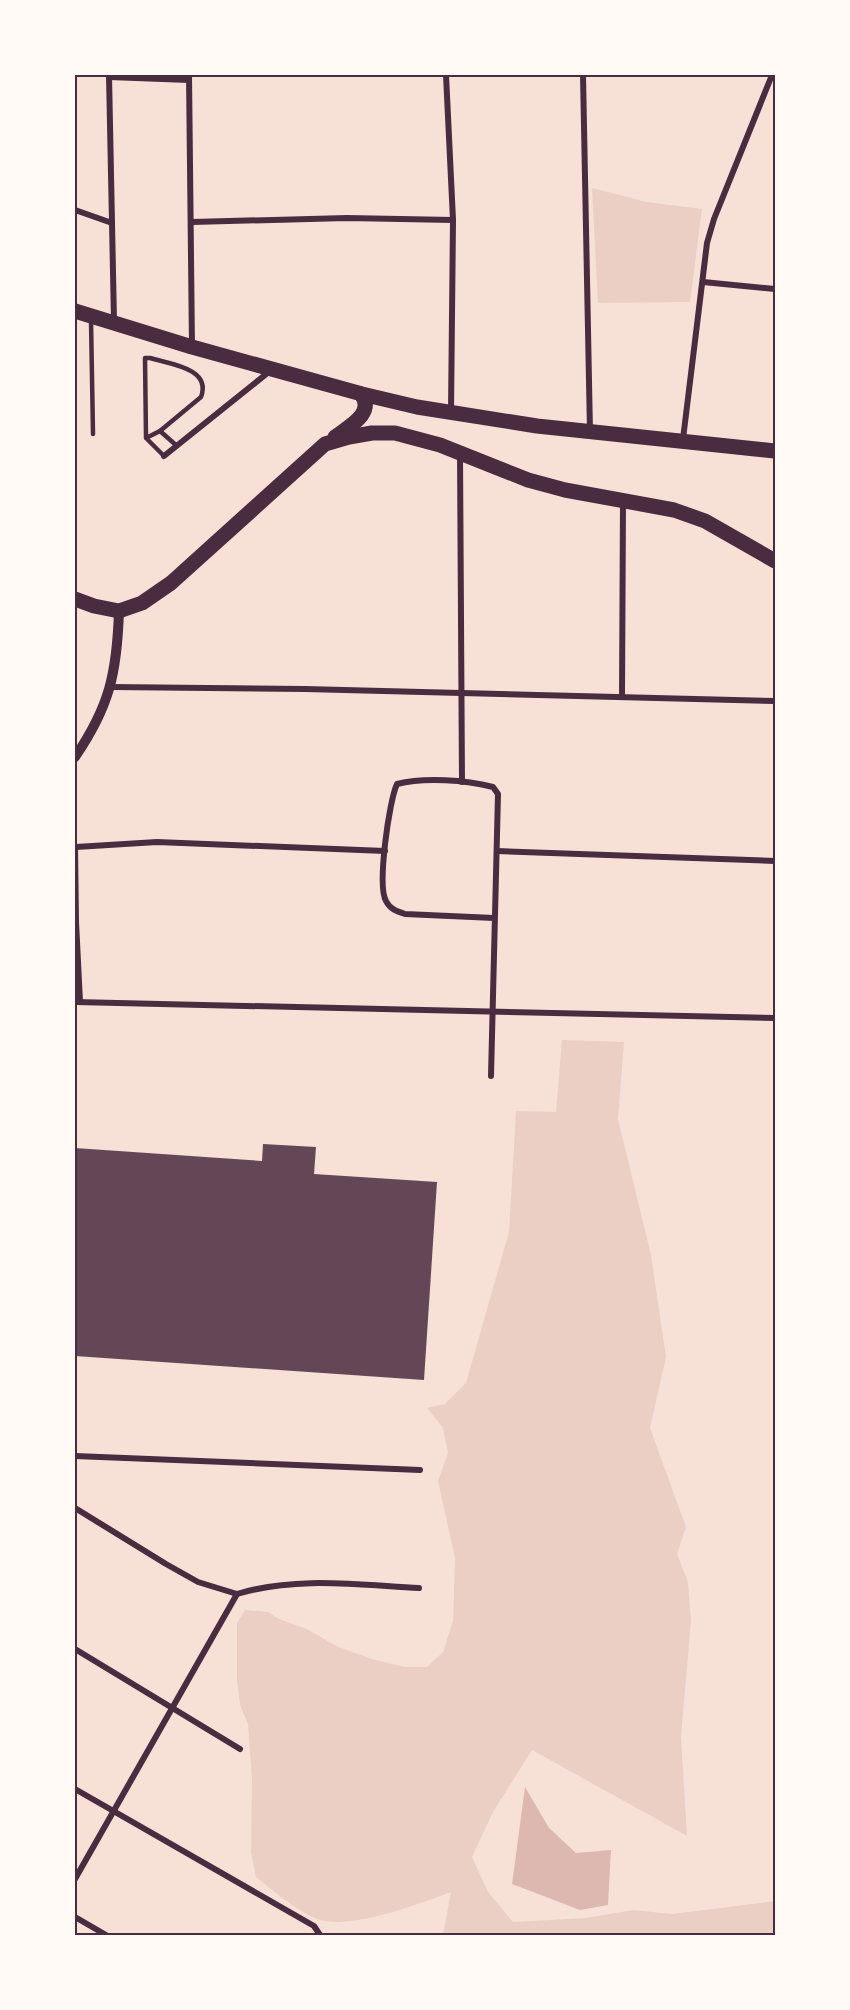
<svg xmlns="http://www.w3.org/2000/svg" width="850" height="2010" font-family="'DejaVu Sans',sans-serif">
<rect width="100%" height="100%" fill="#f7e1d7"/>
<!-- green -->
<g fill="#ebcfc5">
<polygon points="592,188 647,202 702,209 690,302 598,303"/>
<path d="M562 1040 624 1042 618 1119 651 1255 666 1357 650 1428 686 1527 677 1554 688 1582 691 1621 681 1736 687 1836 532 1750 493 1812 472 1857 488 1892 513 1922 586 1918 633 1910 672 1914 775 1901V1935H443L451 1892C419 1904 348 1931 317 1919 295 1910 274 1891 256 1877L251 1852 252 1780 248 1724 240 1705 237 1681V1623L245 1610 268 1612 279 1619 307 1629 336 1646 372 1659 405 1667H427L443 1652 453 1621 455 1558 438 1481 448 1453 443 1428 427 1408 445 1404 466 1383 509 1232 516 1111 556 1112Z"/>
</g>
<!-- water -->
<polygon fill="#dcb8b0" points="525,1787 549,1828 576,1853 611,1850 608,1905 580,1910 512,1884"/>
<!-- building -->
<polygon fill="#644757" points="263,1144 316,1147 314,1174 437,1182 424,1380 75,1356 75,1148 262,1161"/>
<g fill="none" stroke-linecap="round" stroke-linejoin="round">
<!-- service -->
<g stroke="#4a2c40" stroke-width="4.5">
<polyline points="91,320 93,434"/>
<polyline points="160,431 177,446"/>
<path d="M146 438 160 431 201 397C212 368 169 364 150 358H145L146 438 164 456"/>
</g>
<!-- minor -->
<g stroke="#4a2c40" stroke-width="6">
<polyline points="109,75 114,321"/>
<polyline points="189,75 192,347"/>
<polyline points="446,75 453,220 451,412"/>
<polyline points="583,75 590,432"/>
<polyline points="109,77 189,80"/>
<polyline points="75,210 112,223"/>
<polyline points="192,222 347,218 453,220"/>
<polyline points="703,282 775,289"/>
<polyline points="683,439 707,243 714,219 772,75"/>
<polyline points="460,454 462,782"/>
<polyline points="164,456 270,371"/>
<polyline points="111,687 305,689 775,701"/>
<polyline points="622,697 623,502"/>
<polyline points="75,846 76,922 80,1002"/>
<polyline points="76,847 157,842 385,851"/>
<polyline points="497,851 775,861"/>
<polyline points="75,1002 775,1018"/>
<path d="M491 1076 498 794 493 787C466 780 424 777 397 784 389 801 377 886 386 901 390 909 396 911 405 914L494 918"/>
<polyline points="75,1456 420,1470"/>
<polyline points="75,1508 166,1564 198,1582 237,1594"/>
<polyline points="75,1649 240,1749"/>
<polyline points="75,1789 314,1926 320,1935"/>
<path d="M75 1879 237 1594C296 1576 359 1585 419 1588"/>
<polyline points="75,1917 106,1935"/>
</g>
<!-- tertiary -->
<path stroke="#4a2c40" stroke-width="10" d="M75 757C110 706 117 672 119 611"/>
<!-- primary -->
<g stroke="#4a2c40" stroke-width="15">
<polyline points="75,311 192,347 362,394 417,407 537,426 775,451"/>
<path d="M335 437C348 427 376 413 361 394"/>
<polyline points="75,599 94,606 119,611 142,603 171,583 325,444 349,437 372,433 395,433 440,445 528,480 565,490 674,510 705,521 775,561"/>
</g>
</g>
<!-- border -->
<rect width="850" height="2010" fill="none" stroke="#fffaf5" stroke-width="153"/>
<rect x="76" y="76" width="698" height="1858" fill="none" stroke="#4a2c40" stroke-width="2"/>
</svg>
